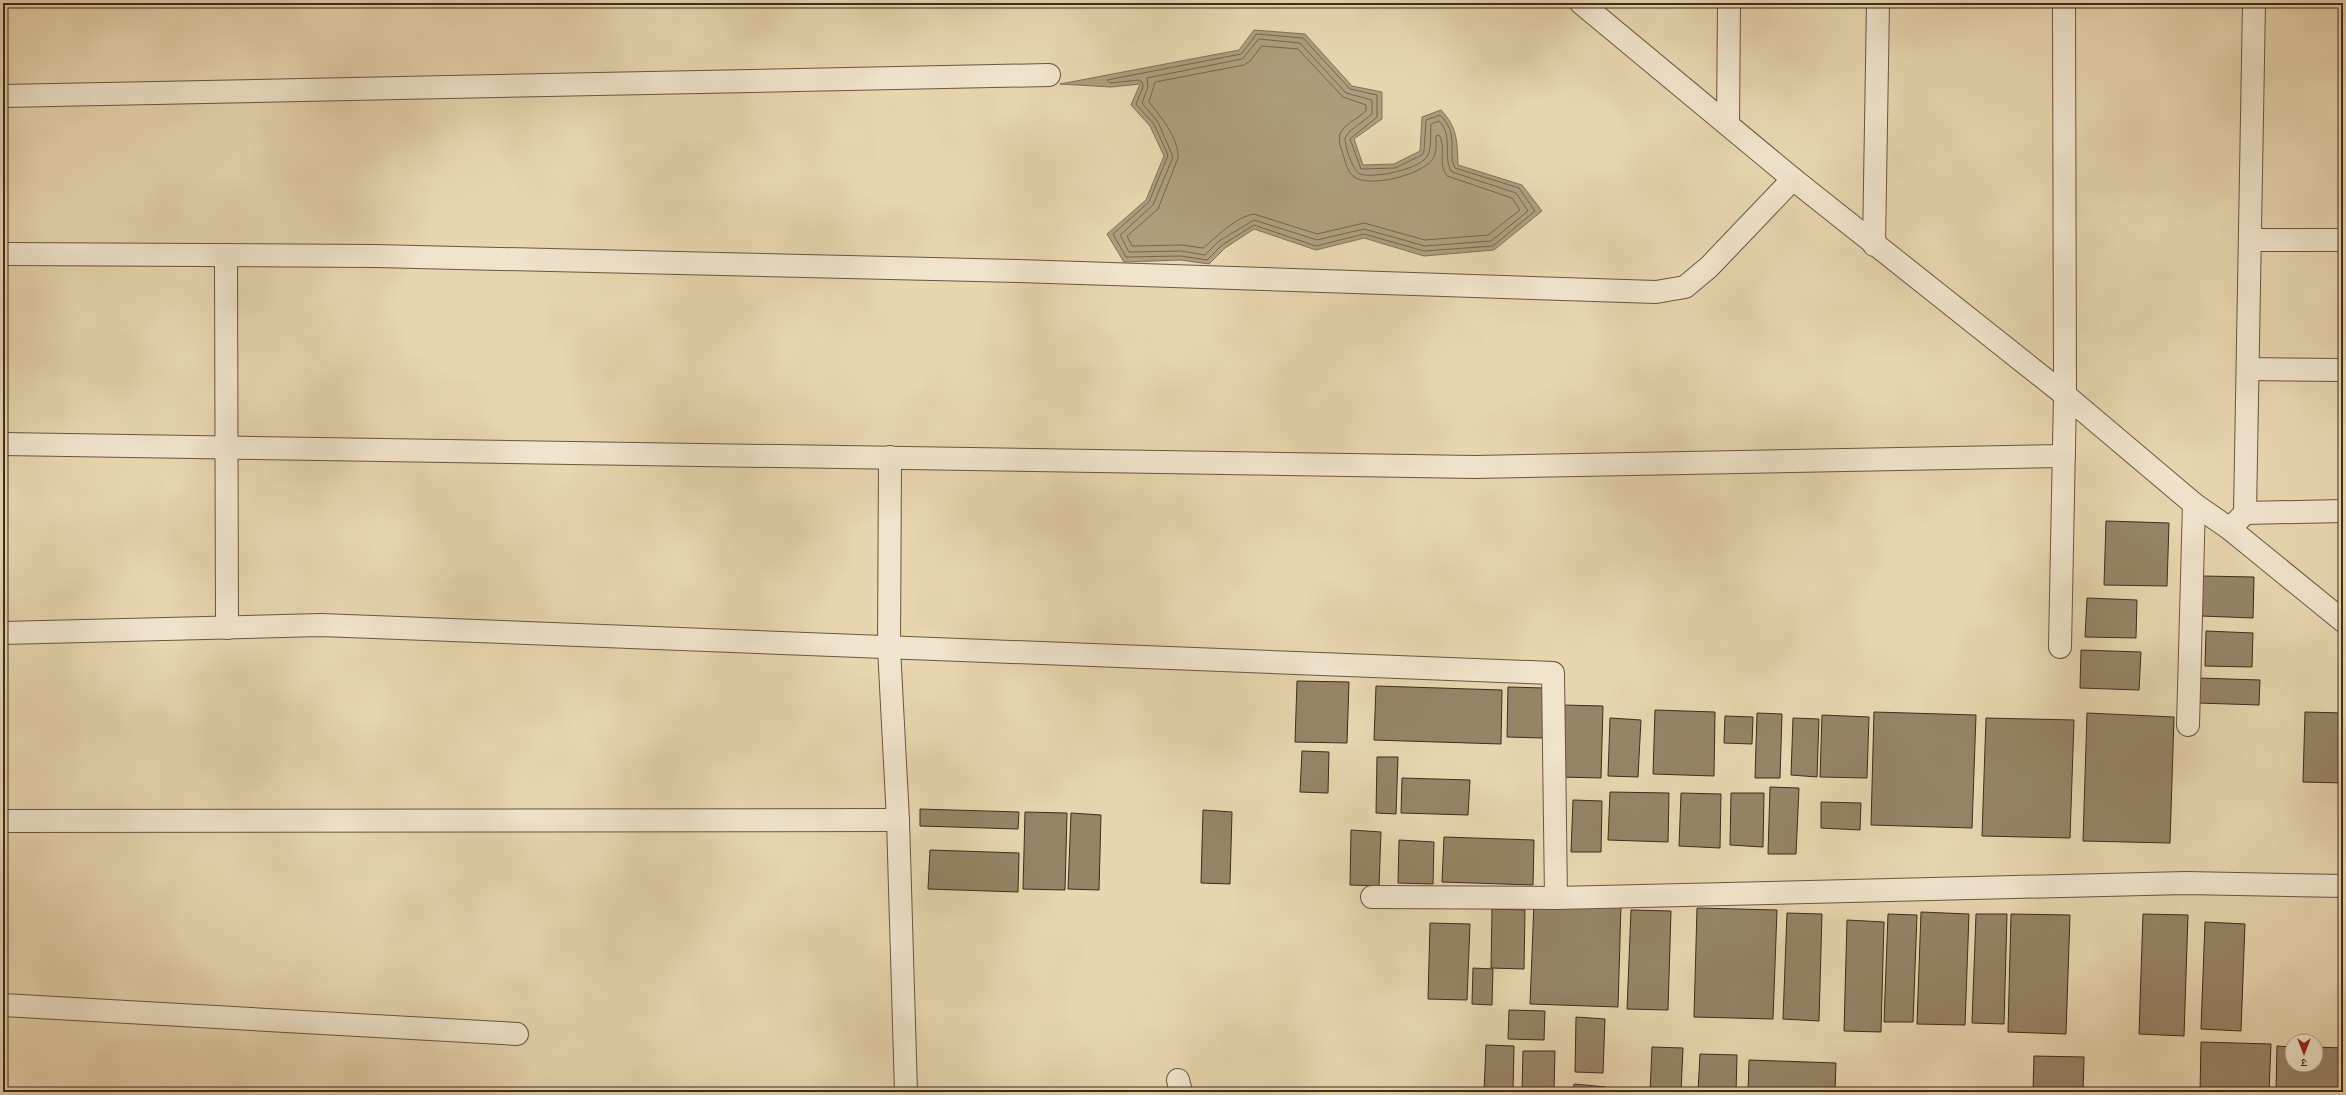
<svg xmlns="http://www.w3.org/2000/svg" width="2346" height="1095" font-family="'Libre Bodoni','Noto Serif Devanagari',serif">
<rect width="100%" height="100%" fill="#e8d6b0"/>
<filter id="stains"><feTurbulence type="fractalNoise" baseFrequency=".005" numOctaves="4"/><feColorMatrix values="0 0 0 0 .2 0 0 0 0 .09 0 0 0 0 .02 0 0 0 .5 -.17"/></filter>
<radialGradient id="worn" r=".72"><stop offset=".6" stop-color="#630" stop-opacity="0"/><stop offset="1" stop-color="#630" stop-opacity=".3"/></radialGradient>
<!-- water -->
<path fill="#af9c7d" stroke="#826f56" d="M1254 30 1305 34 1352 86 1382 92V119L1354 139 1363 165 1394 164 1420 151 1422 117 1441 110C1458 128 1457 142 1458 165L1522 185 1542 211 1494 250 1424 256 1364 238 1316 250 1254 229 1225 248 1209 264 1181 260 1124 262 1107 234 1146 200 1164 156 1150 126 1131 105 1140 84 1111 87 1060 84 1239 50Z"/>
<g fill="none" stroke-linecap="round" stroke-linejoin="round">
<!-- shore -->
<g stroke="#77644c" stroke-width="1">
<path d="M1257 34 1303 38 1350 89 1377 95V117L1350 139 1361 169 1395 168 1422 155 1424 151 1426 120 1440 115C1460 134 1447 153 1455 168L1519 188 1535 211 1493 246 1424 251 1364 234 1316 246 1254 225 1222 245 1207 260 1181 256 1126 257 1113 234 1149 202 1168 155 1154 124 1136 104 1143 87 1142 82 1138 80 1110 83 1107 80 1241 54Z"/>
<path d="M1259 39 1300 43 1346 93 1372 100V114L1349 132 1345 138C1345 146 1352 170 1360 174 1373 179 1422 169 1428 155 1432 146 1430 133 1431 124L1439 121C1454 135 1442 159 1452 172L1516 193 1528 211 1491 241 1425 246 1364 229 1317 240 1254 220 1219 241 1205 255 1181 251 1129 252 1120 235 1153 205 1173 157 1158 122 1142 103 1148 87 1147 78 1242 59Z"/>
<path d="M1262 46 1298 49 1343 97 1366 105V111C1359 117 1348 123 1342 130 1337 138 1340 146 1343 154 1345 161 1347 171 1353 176 1367 189 1421 175 1432 160 1437 154 1436 144 1436 136L1439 135C1447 147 1437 164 1447 176L1512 198 1520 210 1488 235 1425 240 1364 223 1317 234 1254 214C1235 217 1217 237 1203 248L1182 245 1132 246 1127 236 1158 209 1178 158C1179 138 1160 116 1149 102L1155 82 1244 65 1250 61Z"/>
</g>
</g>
<!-- building -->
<g fill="#978468" stroke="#3f2b1b">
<polygon points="2106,521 2169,523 2167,586 2104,585"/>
<polygon points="2203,576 2254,577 2253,618 2201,616"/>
<polygon points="2087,598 2137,600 2136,638 2085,637"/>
<polygon points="2206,631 2253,633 2252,667 2205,666"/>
<polygon points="2081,650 2141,652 2139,690 2080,688"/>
<polygon points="2199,678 2260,680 2259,705 2198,703"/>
<polygon points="1297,681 1349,682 1347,743 1295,742"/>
<polygon points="1376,686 1502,690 1501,744 1374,740"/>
<polygon points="1508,687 1544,688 1543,738 1507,737"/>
<polygon points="1563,705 1603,706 1601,778 1560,777"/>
<polygon points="1655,710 1715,712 1714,776 1653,774"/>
<polygon points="1874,712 1976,715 1972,828 1871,825"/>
<polygon points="2305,712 2343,713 2343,783 2303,782"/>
<polygon points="1757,713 1782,714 1780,778 1755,778"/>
<polygon points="2087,713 2174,717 2170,843 2083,841"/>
<polygon points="1822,715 1869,717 1867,778 1820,777"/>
<polygon points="1725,716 1753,717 1752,744 1724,743"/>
<polygon points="1610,718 1641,720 1638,777 1608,776"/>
<polygon points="1793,718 1819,719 1817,777 1791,775"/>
<polygon points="1986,718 2074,720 2070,838 1982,836"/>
<polygon points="1302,751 1329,752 1328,793 1300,792"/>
<polygon points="1377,757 1398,757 1396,814 1376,813"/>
<polygon points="1402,778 1470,780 1468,815 1401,813"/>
<polygon points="1770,787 1799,788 1796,854 1768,854"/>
<polygon points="1610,792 1669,793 1668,842 1608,840"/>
<polygon points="1681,793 1721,794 1720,848 1679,846"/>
<polygon points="1731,793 1764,793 1763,847 1730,845"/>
<polygon points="1573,800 1602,801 1601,852 1571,852"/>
<polygon points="1821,802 1861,803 1860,830 1821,828"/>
<polygon points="920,809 1019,812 1018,829 920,826"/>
<polygon points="1203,810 1232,812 1230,884 1201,883"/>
<polygon points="1025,812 1067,813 1065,890 1023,889"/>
<polygon points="1071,813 1101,815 1099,890 1068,889"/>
<polygon points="1351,830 1381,832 1379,886 1350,885"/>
<polygon points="1444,837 1534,840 1533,885 1442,882"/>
<polygon points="1399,840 1434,842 1433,884 1398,883"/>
<polygon points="930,850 1019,853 1018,892 928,889"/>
<polygon points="1534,902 1621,905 1618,1007 1530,1004"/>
<polygon points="1697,908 1777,910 1773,1019 1694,1017"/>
<polygon points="1492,909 1525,910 1524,969 1491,968"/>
<polygon points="1631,910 1671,911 1668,1010 1627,1009"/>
<polygon points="1921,912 1969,914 1965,1025 1917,1024"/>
<polygon points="1787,913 1822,914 1819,1021 1783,1019"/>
<polygon points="1888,914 1917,915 1913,1022 1884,1022"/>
<polygon points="1976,914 2007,914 2004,1024 1972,1023"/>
<polygon points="2011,914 2070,915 2066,1034 2008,1032"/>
<polygon points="2143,914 2188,915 2184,1036 2139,1034"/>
<polygon points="1847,920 1884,922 1881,1032 1844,1031"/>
<polygon points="2205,922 2245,924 2241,1031 2201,1029"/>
<polygon points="1430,923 1470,924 1467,1000 1428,999"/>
<polygon points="1473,968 1493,969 1492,1005 1472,1004"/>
<polygon points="1509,1010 1545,1011 1544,1040 1508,1039"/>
<polygon points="1576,1017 1605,1019 1603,1073 1575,1072"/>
<polygon points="2201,1042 2271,1044 2269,1092 2200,1092"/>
<polygon points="1486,1045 1514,1046 1513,1092 1484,1092"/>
<polygon points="2277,1046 2292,1047 2292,1065 2316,1065 2316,1047 2343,1048 2343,1092 2276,1092"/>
<polygon points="1652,1047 1683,1048 1681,1092 1650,1092"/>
<polygon points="1523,1051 1555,1051 1554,1092 1522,1092"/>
<polygon points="1700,1054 1737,1055 1736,1092 1698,1092"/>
<polygon points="2034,1056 2084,1057 2083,1092 2033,1092"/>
<polygon points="1749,1060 1836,1063 1835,1092 1748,1092"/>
<polygon points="1574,1084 1606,1087 1606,1092 1573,1092"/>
</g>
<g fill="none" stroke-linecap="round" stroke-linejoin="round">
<!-- minor casing -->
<g stroke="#695640" stroke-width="24">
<g id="minor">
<polyline points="1581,3 1793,179 2065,395 2194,504 2230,529 2343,621"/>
<polyline points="3,96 1049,75"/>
<polyline points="1728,124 1729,3"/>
<polyline points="2250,240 2343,240"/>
<polyline points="1874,245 1878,3"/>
<polyline points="3,254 376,256 1018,271 1656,292 1685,287 1709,267 1793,179"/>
<polyline points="226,255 227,628"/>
<polyline points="2248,369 2343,370"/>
<polyline points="3,444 1475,467 2064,456"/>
<polyline points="890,457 889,648 898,820 906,1092"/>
<polyline points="2245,513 2343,511"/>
<polyline points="2230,529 2245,513 2254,3"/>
<polyline points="3,633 321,625 1553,673 1556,898"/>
<polyline points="2060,647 2065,395 2064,3"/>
<polyline points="2188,725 2194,504"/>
<polyline points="3,821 898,820"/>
<polyline points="1372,897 1556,898 2186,883 2343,886"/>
<polyline points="3,1005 517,1034"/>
<polyline points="1178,1080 1181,1092"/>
</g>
</g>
<!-- minor -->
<use href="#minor" stroke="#f0e4cc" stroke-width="22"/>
</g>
<!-- margin -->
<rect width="2346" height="1095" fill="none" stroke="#e8d6b0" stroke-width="16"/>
<rect x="4" y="4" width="2338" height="1087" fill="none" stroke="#3f2b1b" stroke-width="2"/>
<rect x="8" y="8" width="2330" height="1079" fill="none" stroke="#3f2b1b"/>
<!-- north arrow -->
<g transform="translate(2304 1053) rotate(180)"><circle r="19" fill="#f0e4cc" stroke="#a99a85"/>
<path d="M0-3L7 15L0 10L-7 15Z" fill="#8f2418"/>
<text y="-6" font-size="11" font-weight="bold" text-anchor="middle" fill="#3f2b1b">उ</text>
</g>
<rect width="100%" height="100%" filter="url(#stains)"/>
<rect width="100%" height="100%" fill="url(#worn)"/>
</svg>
